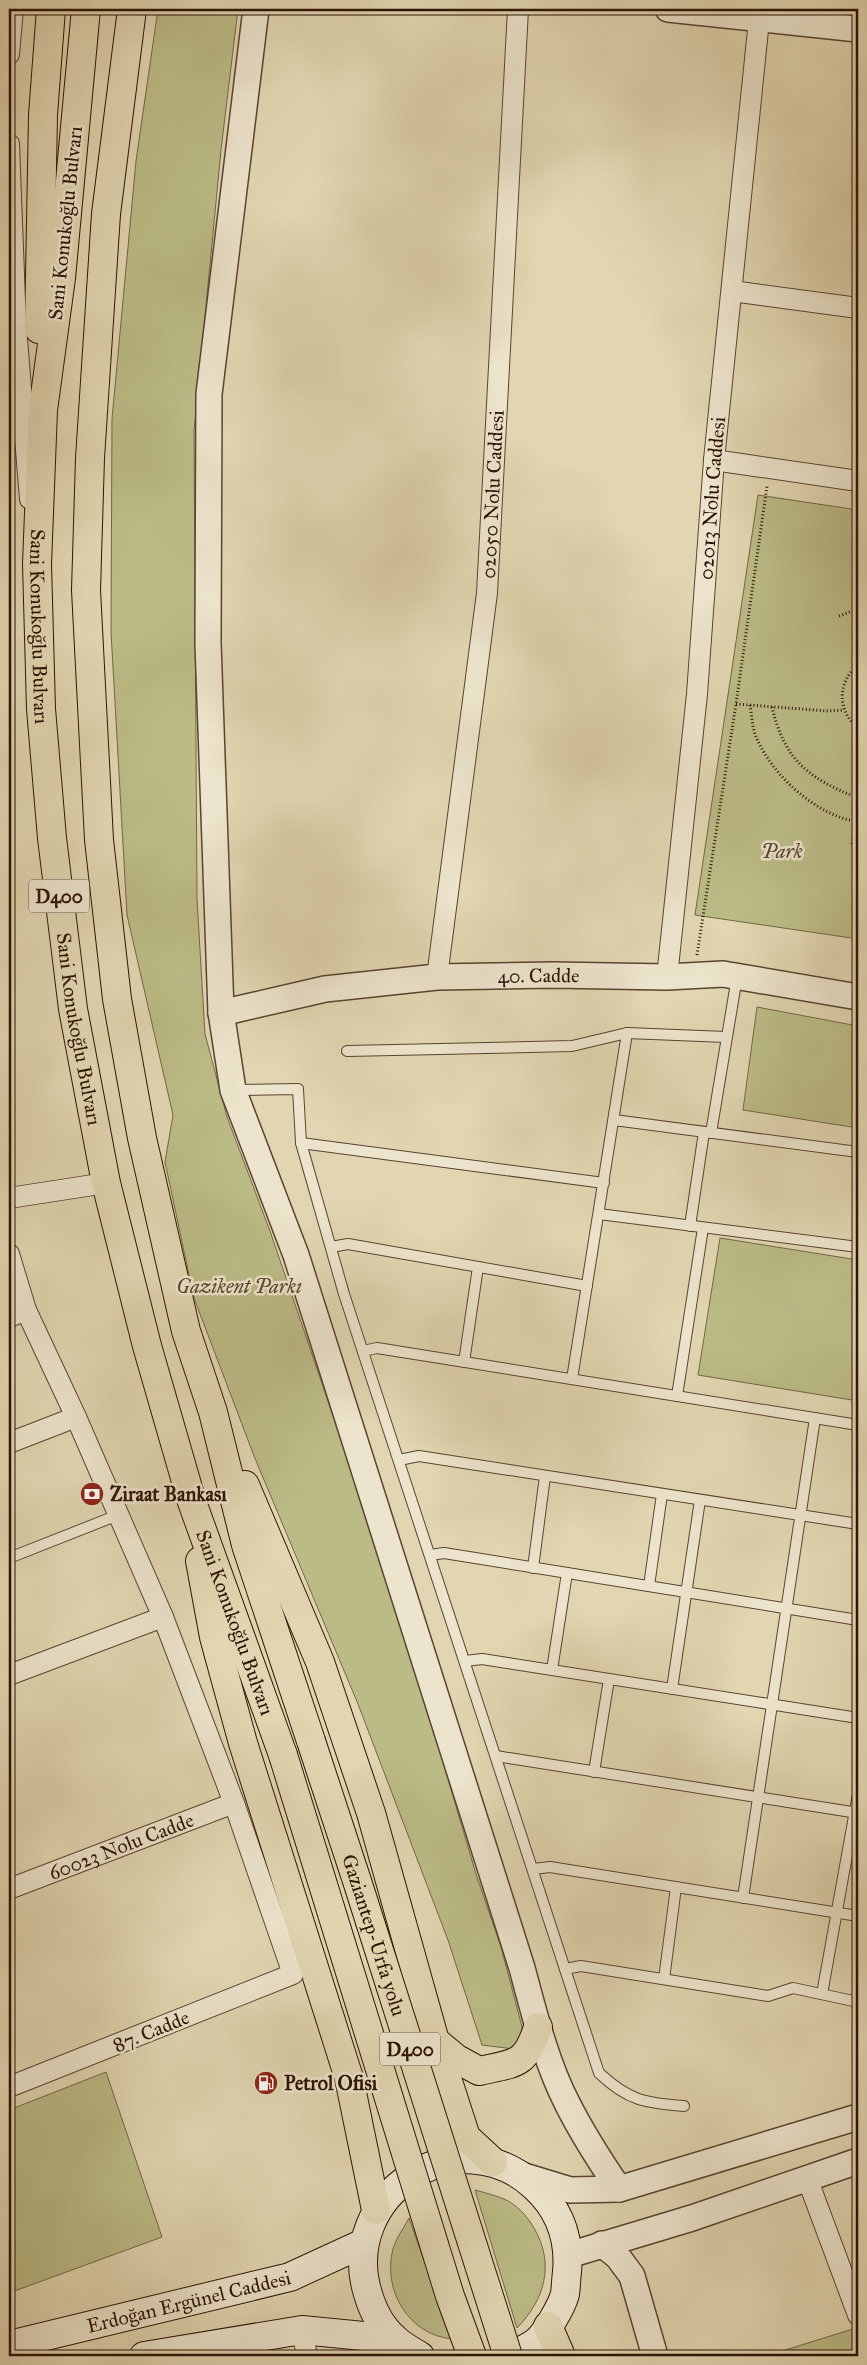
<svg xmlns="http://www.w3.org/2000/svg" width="867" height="2365" font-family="'IM FELL Great Primer',serif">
<rect width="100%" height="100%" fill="#e1d6b1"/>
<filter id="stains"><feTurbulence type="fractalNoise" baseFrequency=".004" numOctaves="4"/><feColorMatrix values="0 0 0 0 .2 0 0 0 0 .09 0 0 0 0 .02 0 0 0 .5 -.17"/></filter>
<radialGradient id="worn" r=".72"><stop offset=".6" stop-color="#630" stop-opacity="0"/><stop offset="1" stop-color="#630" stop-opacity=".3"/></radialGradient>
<!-- green -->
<g fill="#bbbb86" stroke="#746646">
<polygon points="158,9 238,9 221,150 194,431 197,899 205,1034 227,1117 270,1231 345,1451 412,1657 476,1874 501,1947 526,2042 514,2049 482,2045 448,1940 358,1704 254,1456 194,1298 165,1162 173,1115 127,915 111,632 112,419 136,161"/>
<polygon points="758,495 858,510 858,939 695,915"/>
<polygon points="757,1007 858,1026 858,1128 743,1110"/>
<polygon points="720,1238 858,1260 858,1401 698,1375"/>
<polygon points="106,2072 162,2237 9,2293 9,2110"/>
<path d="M475 2190C485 2193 495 2195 504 2199 516 2204 528 2217 534 2228 555 2264 545 2299 517 2328Z"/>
<path d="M409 2218 452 2339C409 2335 382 2290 393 2249 396 2238 404 2228 409 2218Z"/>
<polygon points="856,2328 858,2337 858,2356 766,2356"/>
</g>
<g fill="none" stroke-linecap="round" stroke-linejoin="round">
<!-- service casing -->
<g stroke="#5a4330" stroke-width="12">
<g id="service">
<polyline points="347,1051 572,1046 627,1033 726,1037"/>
<path d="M234 1090 298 1089 301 1143 344 1294 599 2073C629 2101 645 2103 684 2106"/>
<polyline points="614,1120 858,1152"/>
<polyline points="711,1133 737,977"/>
<polyline points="301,1143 604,1183"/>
<polyline points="599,1214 858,1247"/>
<polyline points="690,1226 704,1132"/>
<polyline points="331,1247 348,1244 587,1286"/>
<polyline points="363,1351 377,1348 858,1425"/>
<polyline points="464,1362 478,1267"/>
<polyline points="572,1379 627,1033"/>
<polyline points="677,1396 703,1228"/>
<polyline points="399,1460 419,1456 858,1524"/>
<polyline points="430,1555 444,1553 858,1620"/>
<polyline points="9,1558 118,1515"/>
<polyline points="533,1568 545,1476"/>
<polyline points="649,1586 662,1494"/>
<polyline points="465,1661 482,1659 858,1718"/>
<polyline points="552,1670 567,1573"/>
<polyline points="672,1689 700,1500"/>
<polyline points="496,1756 858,1813"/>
<polyline points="594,1772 609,1679"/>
<polyline points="533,1869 550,1867 858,1916"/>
<polyline points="743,1898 815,1418"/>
<polyline points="565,1969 581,1966 768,1996 793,1988 858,2002"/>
<polyline points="664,1979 676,1887"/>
<polyline points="822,1994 858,1794"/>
</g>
</g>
<!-- minor casing -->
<g stroke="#5a4330" stroke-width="22">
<g id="minor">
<polyline points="9,54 13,9"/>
<polyline points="9,144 16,327 30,499"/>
<polyline points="732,291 858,308"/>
<polyline points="714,460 858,481"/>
<path id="s1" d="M437 977 487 593 518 9"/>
<path id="s2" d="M667 977 697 694 714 460 759 20"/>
<polyline points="9,1198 106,1183"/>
<polyline points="9,1254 26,1310 76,1417 163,1617 234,1803 293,1974 9,2087"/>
<polyline points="9,1317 26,1310"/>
<polyline points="9,1443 76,1417"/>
<polyline points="9,1675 163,1617"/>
<path id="s3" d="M9 1889 234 1803"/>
<polyline points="807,2178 858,2315"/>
<polyline points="302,2330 307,2356"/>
</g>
</g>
<!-- tertiary casing -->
<g stroke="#5a4330" stroke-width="28">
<g id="tertiary">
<path d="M256 9 209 394 208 643 221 1012 233 1090 296 1255 522 1968C534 2013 546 2062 567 2103 582 2133 600 2161 619 2189"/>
<polyline points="668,9 858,29"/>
<path id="s4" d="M221 1013 325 989 437 977 553 975 667 977 723 974 858 997"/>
<polyline points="524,2176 570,2190 619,2189 858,2117"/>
<polyline points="602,2244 618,2257 632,2276 655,2356"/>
<polyline points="569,2255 692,2218 858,2161"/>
</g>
</g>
<!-- secondary casing -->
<g stroke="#2d1205" stroke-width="30">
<g id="secondary">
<path id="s5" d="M9 2345 290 2277 364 2243"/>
<polyline points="144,2356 302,2330 394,2339"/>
<path d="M420 2356C412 2351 402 2346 395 2339 382 2328 373 2311 368 2294 337 2195 458 2115 535 2187 560 2210 570 2238 567 2272 566 2279 566 2287 565 2294 562 2306 545 2335 536 2342 528 2348 518 2352 509 2356"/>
</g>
</g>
<!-- trunk casing -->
<g stroke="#2d1205" stroke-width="30">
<g id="trunk">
<path id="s6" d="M86 9 61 278 43 410 37 564 41 709 52 838 73 1009 106 1183 147 1346 192 1502 283 1755"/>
<polyline points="132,9 106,214 90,458 86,590 99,840 117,999 142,1138 186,1331 213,1412 246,1545 311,1741"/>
<polyline points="39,329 43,115 51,9"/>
<polyline points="245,1485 320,1662 371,1813 435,2041 466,2137 493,2162"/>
<polyline points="200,1561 214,1637 243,1743 349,2078 376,2210"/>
<path d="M435 2041 457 2059 479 2071C515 2063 526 2066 538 2027"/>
<polyline points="548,2326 561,2356"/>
</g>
</g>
<!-- path -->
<g stroke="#2d1205" stroke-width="3" stroke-dasharray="1 2.5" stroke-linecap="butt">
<polyline points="839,616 858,609"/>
<path d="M858 664C838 683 836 709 858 728"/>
<polyline points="736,704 828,711 844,710"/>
<path d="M750 705C752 715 752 729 757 739 774 777 816 815 858 822"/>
<path d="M772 707C785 761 808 778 858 798"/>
<polyline points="852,844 858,811"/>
<polyline points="697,955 736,704 767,486"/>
</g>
<!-- service -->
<use href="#service" stroke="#ece4cc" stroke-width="10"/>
<!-- minor -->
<use href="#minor" stroke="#ece4cc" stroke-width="20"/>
<!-- tertiary -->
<use href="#tertiary" stroke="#ece4cc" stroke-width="25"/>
<!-- secondary -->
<use href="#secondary" stroke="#ece4cc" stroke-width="28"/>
<!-- trunk -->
<use href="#trunk" stroke="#e1d6b1" stroke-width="28"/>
<!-- trunk-bridge casing -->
<g stroke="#2d1205" stroke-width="30" stroke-linecap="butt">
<g id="trunk-bridge">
<path id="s7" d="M311 1741 358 1884 508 2356"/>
<polyline points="283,1755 450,2296 472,2356"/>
</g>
</g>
<!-- trunk-bridge -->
<use href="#trunk-bridge" stroke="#e1d6b1" stroke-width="28"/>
</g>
<!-- icons -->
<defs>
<g id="bank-disc" transform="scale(1.25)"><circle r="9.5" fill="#8f2418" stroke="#ece4cc"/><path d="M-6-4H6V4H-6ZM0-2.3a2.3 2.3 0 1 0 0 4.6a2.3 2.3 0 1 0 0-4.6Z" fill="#fff"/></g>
<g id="fuel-disc" transform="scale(1.25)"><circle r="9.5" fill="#8f2418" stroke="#ece4cc"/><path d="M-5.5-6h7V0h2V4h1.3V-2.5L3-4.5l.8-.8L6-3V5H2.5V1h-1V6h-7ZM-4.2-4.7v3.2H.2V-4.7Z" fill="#fff"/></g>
</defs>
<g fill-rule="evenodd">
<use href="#bank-disc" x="92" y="1494"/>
<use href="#fuel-disc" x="266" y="2083"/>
</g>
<g text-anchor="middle" stroke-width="5" stroke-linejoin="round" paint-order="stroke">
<!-- shield labels -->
<g fill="#ece4cc" stroke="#665141" stroke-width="1">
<rect x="29" y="879.5" width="60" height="33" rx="4"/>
<rect x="380" y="2032.5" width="60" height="33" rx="4"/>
</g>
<g font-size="19" font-weight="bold" fill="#2d1205">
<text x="59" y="903">D400</text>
<text x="410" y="2056">D400</text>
</g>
<!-- street labels -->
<g font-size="20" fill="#2d1205" stroke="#ece4cc">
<text transform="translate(65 223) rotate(-84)" y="7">Sani Konukoğlu Bulvarı</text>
<text dy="7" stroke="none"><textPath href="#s1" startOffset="486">02050 Nolu Caddesi</textPath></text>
<text dy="7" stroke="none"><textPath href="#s2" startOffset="481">02013 Nolu Caddesi</textPath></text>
<text dy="7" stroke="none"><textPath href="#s6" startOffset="620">Sani Konukoğlu Bulvarı</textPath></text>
<text dy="7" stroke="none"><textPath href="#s4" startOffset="321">40. Cadde</textPath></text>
<text dy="7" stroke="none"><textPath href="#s6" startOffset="1025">Sani Konukoğlu Bulvarı</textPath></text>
<text dy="7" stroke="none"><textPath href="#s6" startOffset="1640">Sani Konukoğlu Bulvarı</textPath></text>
<text dy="7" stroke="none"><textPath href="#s3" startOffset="120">60023 Nolu Cadde</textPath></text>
<text dy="7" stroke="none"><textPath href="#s7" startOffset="204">Gaziantep-Urfa yolu</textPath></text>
<text transform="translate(151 2031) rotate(-22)" y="7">87. Cadde</text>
<text dy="7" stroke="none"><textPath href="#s5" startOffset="185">Erdoğan Ergünel Caddesi</textPath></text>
</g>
<!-- park labels -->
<g font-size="20" font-style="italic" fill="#58452c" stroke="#ece4cc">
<text x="782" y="858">Park</text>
<text x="239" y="1293">Gazikent Parkı</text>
</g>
<!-- poi labels -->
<g font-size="20" font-weight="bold" fill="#2d1205" stroke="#ece4cc" text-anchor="start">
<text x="110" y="1501">Ziraat Bankası</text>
<text x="284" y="2090">Petrol Ofisi</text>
</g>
</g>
<!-- margin -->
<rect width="867" height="2365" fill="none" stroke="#e1d6b1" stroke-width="30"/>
<rect x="10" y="10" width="847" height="2345" fill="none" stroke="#2d1205" stroke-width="2.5"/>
<rect x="15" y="15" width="837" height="2335" fill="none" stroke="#2d1205"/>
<rect width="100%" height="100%" filter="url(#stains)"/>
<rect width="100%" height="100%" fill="url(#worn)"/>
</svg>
